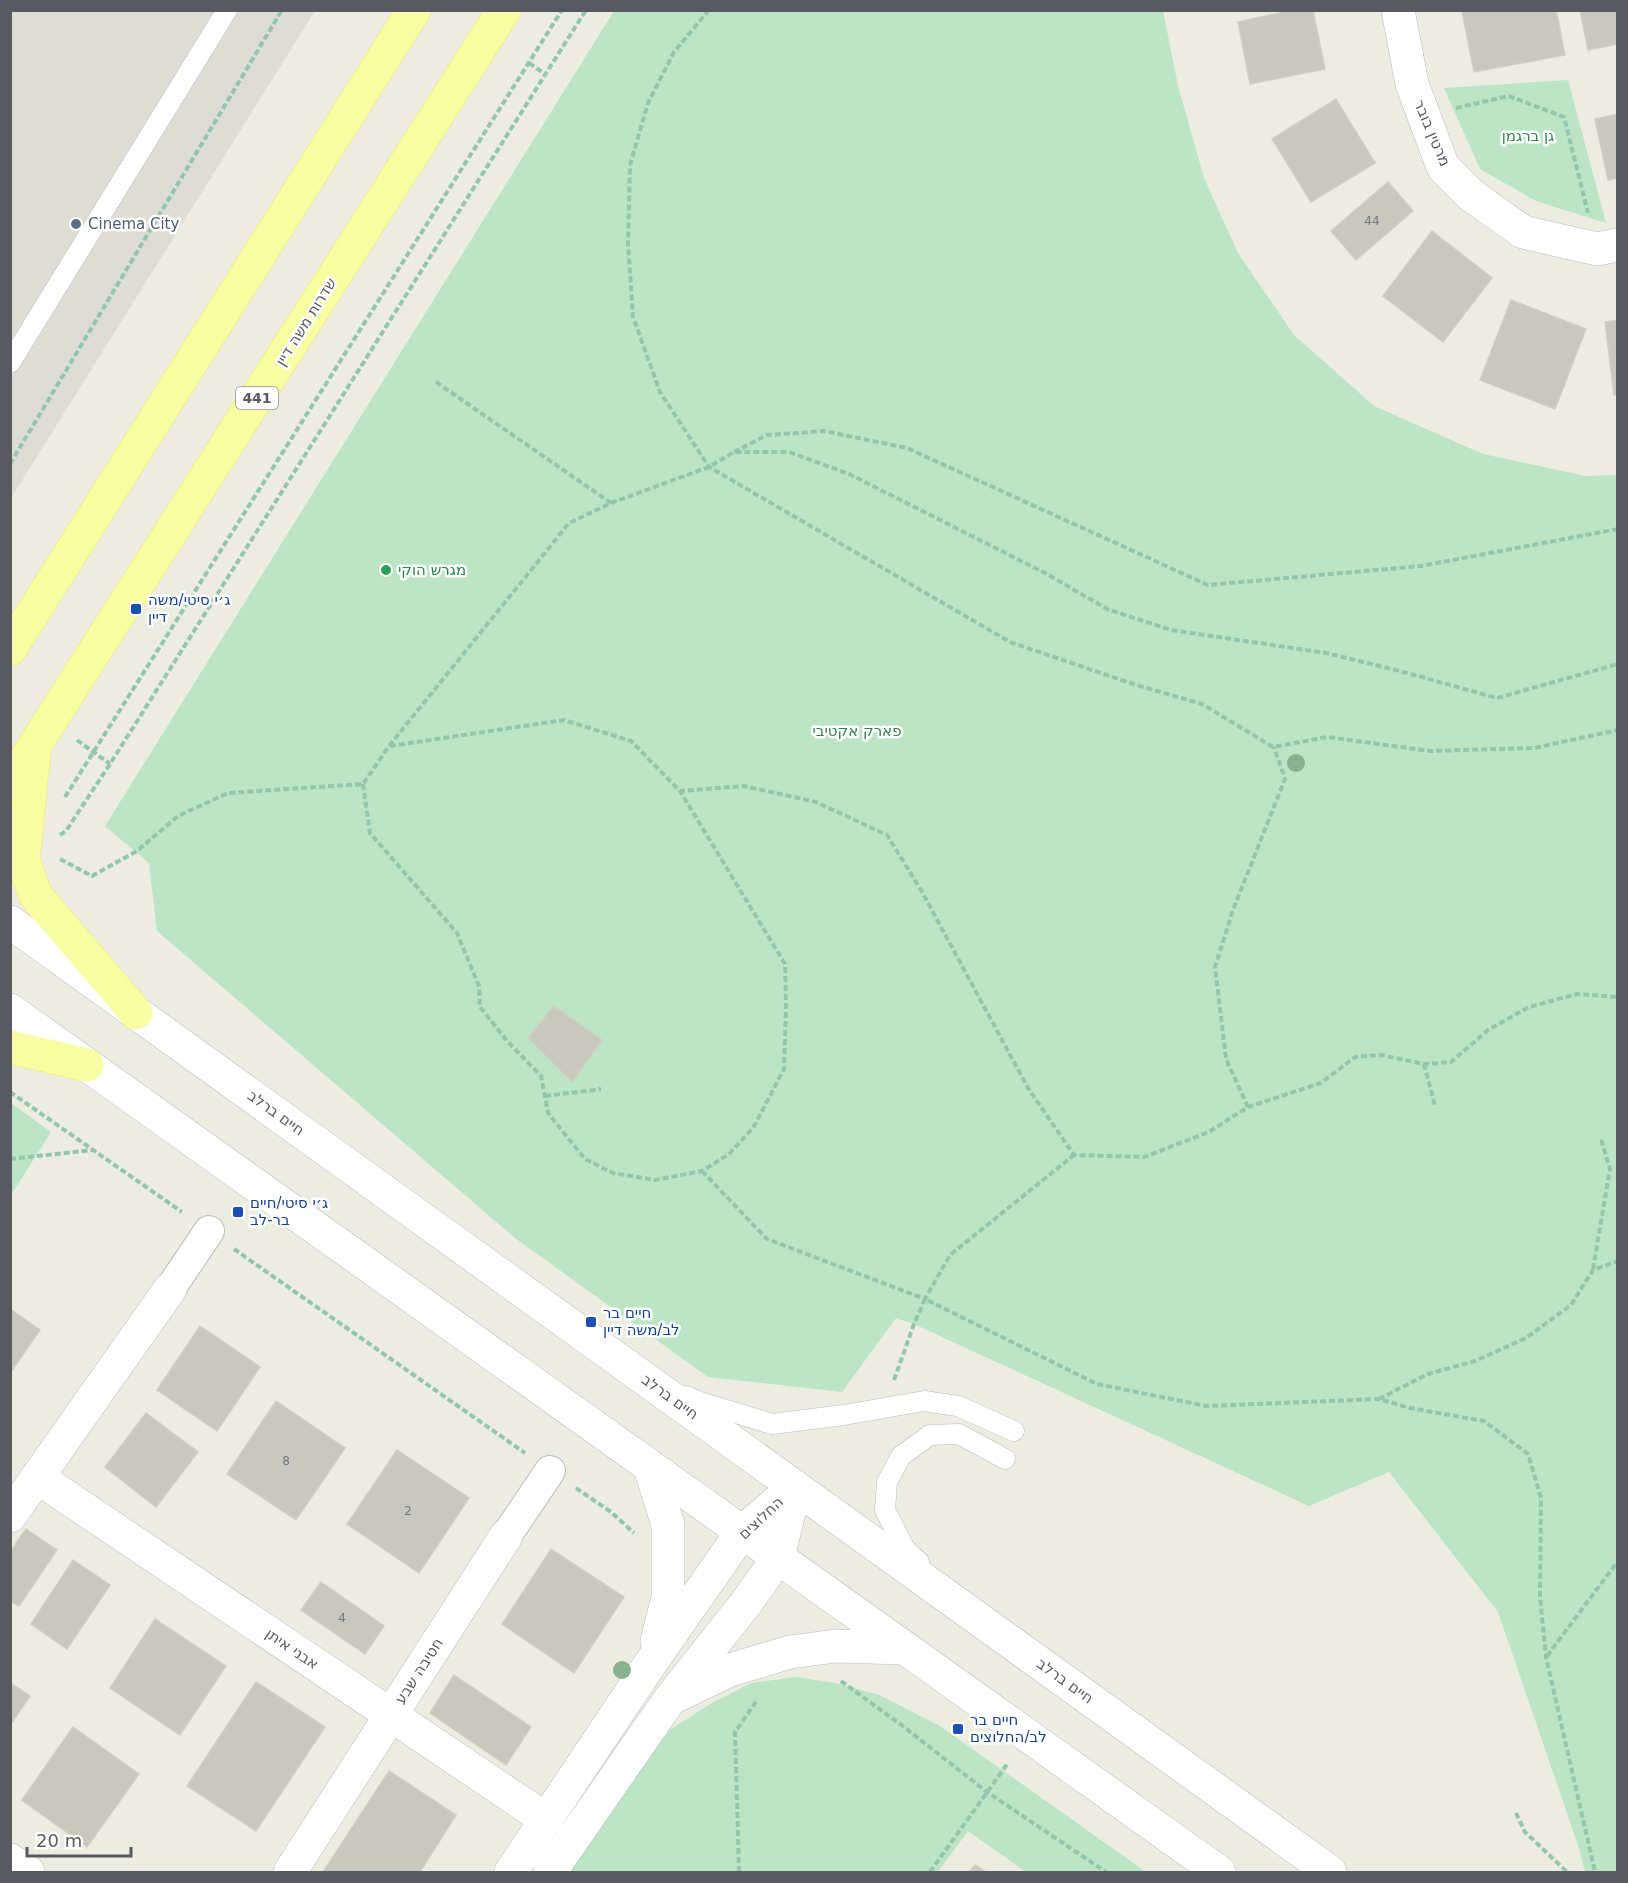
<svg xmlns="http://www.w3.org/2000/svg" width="1628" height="1883" font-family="'DejaVu Sans','Noto Sans Hebrew',sans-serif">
<rect width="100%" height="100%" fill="#ecece0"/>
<!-- industrial -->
<polygon fill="#ddddd4" points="11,11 315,11 11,498"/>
<!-- green -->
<g fill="#bbe5c5">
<polygon points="614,11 1163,11 1178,86 1204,178 1238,253 1294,335 1374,406 1483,454 1586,476 1617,475 1617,1872 1585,1872 1579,1848 1498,1612 1389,1472 1309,1506 914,1324 896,1318 842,1392 708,1377 515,1238 157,931 149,863 105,826"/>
<polygon points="1568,80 1606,223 1536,201 1480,169 1444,88"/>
<polygon points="11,1103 51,1132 11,1195"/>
<polygon points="796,1677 835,1683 879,1695 940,1726 1146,1872 1026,1872 968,1831 938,1872 568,1872 634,1771 671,1729 712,1703 751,1683"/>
</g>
<!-- building -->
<g fill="#c9c8bf" stroke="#d1cfbe" stroke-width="1.5">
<polygon points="1293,10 1313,10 1325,69 1250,84 1238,22"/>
<polygon points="1467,10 1556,10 1565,55 1474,72 1462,11"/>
<polygon points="1580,10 1618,10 1618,44 1588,50"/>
<polygon points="1336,99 1375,163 1311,202 1272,139"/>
<polygon points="1618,114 1618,178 1608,180 1595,119"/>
<polygon points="1388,182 1413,211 1356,260 1331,231"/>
<polygon points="1432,231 1492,278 1443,342 1383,296"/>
<polygon points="1511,300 1586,329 1555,409 1480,380"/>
<polygon points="1618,320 1618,394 1614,395 1605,322"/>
<polygon points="554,1006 602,1040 572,1082 528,1038"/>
<polygon points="10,1309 40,1330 10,1373"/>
<polygon points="200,1326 260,1367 217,1431 157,1390"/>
<polygon points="276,1401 345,1448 296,1520 227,1474"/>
<polygon points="146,1413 198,1452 156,1507 105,1467"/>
<polygon points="397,1450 469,1498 419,1573 347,1524"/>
<polygon points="26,1529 57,1550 19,1606 10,1601 10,1552"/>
<polygon points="551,1549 624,1597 574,1673 502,1624"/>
<polygon points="73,1560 110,1585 67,1649 31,1624"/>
<polygon points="321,1582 384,1626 365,1654 301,1610"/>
<polygon points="155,1619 226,1666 180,1735 110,1688"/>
<polygon points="454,1675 531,1727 506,1765 430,1713"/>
<polygon points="256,1682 325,1727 256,1831 187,1786"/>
<polygon points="10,1683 30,1696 10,1725"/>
<polygon points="73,1727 139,1774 87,1847 22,1800"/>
<polygon points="389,1771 456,1815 420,1872 323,1872"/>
<polygon points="975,1865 986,1872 969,1872"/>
</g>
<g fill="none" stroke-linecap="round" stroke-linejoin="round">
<!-- service casing -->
<g stroke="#bbbbc2" stroke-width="21">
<g id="service">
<polyline points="10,363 227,10"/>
<polyline points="686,1396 700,1402 772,1424 844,1415 924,1401 958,1406 1014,1431"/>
<polyline points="919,1562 905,1549 885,1510 887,1482 901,1456 930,1435 959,1434 1005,1459"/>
</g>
</g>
<!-- pedestrian casing -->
<g stroke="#bbbbc2" stroke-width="32">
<g id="pedestrian">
<polyline points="170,1289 209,1231"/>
<polyline points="506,1536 550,1471"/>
</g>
</g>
<!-- minor casing -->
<g stroke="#bbbbc2" stroke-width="34">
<g id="minor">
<polyline points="1398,10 1412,84 1443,167 1471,195 1523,232 1597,249 1618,245"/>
<polyline points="37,1477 547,1820"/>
<polyline points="10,1516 170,1289"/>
<polyline points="10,1860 28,1872"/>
<polyline points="290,1872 506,1536"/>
</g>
</g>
<!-- tertiary casing -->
<g stroke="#bbbbc2" stroke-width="34">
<g id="tertiary">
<polyline points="10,922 1330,1872"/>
<polyline points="10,1010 1219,1872"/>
<polyline points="650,1467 668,1525 668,1598 657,1641"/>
<polyline points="678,1695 730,1670 790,1652 836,1646 904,1648"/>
<polyline points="511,1872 650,1664 742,1532 795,1487"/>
<polyline points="550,1872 670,1699 746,1603 778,1558 795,1487"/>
</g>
</g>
<!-- primary casing -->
<g stroke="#f3ec52" stroke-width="34">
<g id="primary">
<polyline points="10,649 414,10"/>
<polyline points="34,751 23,860 36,896 136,1013"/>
<polyline points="10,784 504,10"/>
<polyline points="10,1047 87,1065"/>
</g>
</g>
<!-- path -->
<g stroke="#94c6ae" stroke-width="4" stroke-dasharray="6 3" stroke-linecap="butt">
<polyline points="709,10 674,52 648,103 630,165 628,243 633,317 660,392 709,467 1010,642 1133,684 1202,704 1273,747 1327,737 1430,751 1534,748 1618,730"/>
<polyline points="529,63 545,74"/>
<polyline points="1456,108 1509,96 1564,117 1588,213"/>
<polyline points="436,382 611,503"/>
<polyline points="734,452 767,435 824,431 907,448 1208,585 1421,566 1618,529"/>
<polyline points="10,464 282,10"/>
<polyline points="77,740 110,764"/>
<polyline points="390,746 564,720 631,741 680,791 744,786 816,802 887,835 921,890 1028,1088 1074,1155 1144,1157 1209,1132 1248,1107 1321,1083 1355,1057 1381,1055 1424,1064 1451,1062 1488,1030 1529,1007 1577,994 1618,997"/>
<polyline points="363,784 370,833 457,933 479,986 480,1007 508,1042 541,1076 548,1113 585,1159 613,1173 655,1180 702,1171 729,1154 753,1128 784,1069 786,1006 785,964 680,791"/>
<polyline points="65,797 562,10"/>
<polyline points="60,835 66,831 110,764 586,10"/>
<polyline points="60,859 92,876 137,851 178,816 228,793 363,784 389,746 569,523 611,503 709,467 734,452 789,452 849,474 1047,574 1107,609 1171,630 1326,653 1396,670 1497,698 1618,664"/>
<polyline points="1424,1064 1435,1106"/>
<polyline points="10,1092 182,1212"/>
<polyline points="545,1096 601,1089"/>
<polyline points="1248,1107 1226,1059 1215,967 1233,910 1285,779 1274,747"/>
<polyline points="10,1159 93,1150"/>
<polyline points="702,1171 767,1239 925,1299 950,1255 1074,1155"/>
<polyline points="234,1249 525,1453"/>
<polyline points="1593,1269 1610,1169 1601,1139"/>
<polyline points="894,1380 914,1324 925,1299 1097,1384 1206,1406 1379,1399 1410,1408 1484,1421 1528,1454 1541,1498 1540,1596 1546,1657 1595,1872"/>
<polyline points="1379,1399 1428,1374 1475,1361 1526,1338 1571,1305 1593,1270 1618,1261"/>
<polyline points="576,1488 611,1512 634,1533"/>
<polyline points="1547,1656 1618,1561"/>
<polyline points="841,1681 904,1727 987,1792 1106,1872"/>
<polyline points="1516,1813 1525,1832 1567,1872"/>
<polyline points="739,1872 735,1732 758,1699"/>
<polyline points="930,1872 1008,1763"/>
</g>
<!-- service -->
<use href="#service" stroke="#fff" stroke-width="20"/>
<!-- pedestrian -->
<use href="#pedestrian" stroke="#fff" stroke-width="30"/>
<!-- minor -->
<use href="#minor" stroke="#fff" stroke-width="33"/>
<!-- tertiary -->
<use href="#tertiary" stroke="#fff" stroke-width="33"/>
<!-- primary -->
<use href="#primary" stroke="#f8ffa2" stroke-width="33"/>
</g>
<!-- trees -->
<g fill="#86b38e">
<circle cx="1296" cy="763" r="9"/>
<circle cx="622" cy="1670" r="9"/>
</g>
<!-- markers -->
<circle fill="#5c6f8a" stroke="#fff" stroke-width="2" cx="76" cy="224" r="6"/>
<circle fill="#2e9e5b" stroke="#fff" stroke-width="2" cx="386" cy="570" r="6"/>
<g fill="#1a4fb4" stroke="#fff" stroke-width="2">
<rect x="130" y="603" width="12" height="12" rx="3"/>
<rect x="232" y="1206" width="12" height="12" rx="3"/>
<rect x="585" y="1316" width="12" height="12" rx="3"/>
<rect x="952" y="1723" width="12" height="12" rx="3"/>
</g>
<g text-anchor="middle" stroke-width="5" stroke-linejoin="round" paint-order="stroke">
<!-- number labels -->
<g font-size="12" fill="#757678">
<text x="1372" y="225">44</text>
<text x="286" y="1465">8</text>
<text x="408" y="1515">2</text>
<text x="342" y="1622">4</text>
</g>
<!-- shield labels -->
<rect fill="#fff" stroke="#8b8c90" stroke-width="1.5" x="236" y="387" width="42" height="22" rx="4.5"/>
<g font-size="14" font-weight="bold" fill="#595a61">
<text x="257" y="403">441</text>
</g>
<!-- street labels -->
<g font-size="15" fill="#595a61" stroke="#fff">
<text transform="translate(1432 133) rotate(67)" y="5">מרטין בובר</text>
<text transform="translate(306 322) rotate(-58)" y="5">שדרות משה דיין</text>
<text transform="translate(276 1113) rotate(36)" y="5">חיים ברלב</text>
<text transform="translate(670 1397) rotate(36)" y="5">חיים ברלב</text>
<text transform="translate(761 1518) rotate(-43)" y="5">החלוצים</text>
<text transform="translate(292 1649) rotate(34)" y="5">אבני איתן</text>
<text transform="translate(419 1671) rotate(-57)" y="5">חטיבה שבע</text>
<text transform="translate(1065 1681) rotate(36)" y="5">חיים ברלב</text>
</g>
<!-- park labels -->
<g font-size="15" fill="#33854b" stroke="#fff">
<text x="1528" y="141">גן ברגמן</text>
<text x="857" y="736">פארק אקטיבי</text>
</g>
<!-- service labels -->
<g font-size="15" fill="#4e5e75" stroke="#fff" text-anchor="start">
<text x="88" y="229">Cinema City</text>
</g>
<!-- leisure labels -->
<g font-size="15" fill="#27864d" stroke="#fff" text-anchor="start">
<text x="398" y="575">מגרש הוקי</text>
</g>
<!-- transit labels -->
<g font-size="15" fill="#164399" stroke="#fff" text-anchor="start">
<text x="148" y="605">ג׳י סיטי/משה<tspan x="148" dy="17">דיין</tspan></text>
<text x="250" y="1208">ג׳י סיטי/חיים<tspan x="250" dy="17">בר-לב</tspan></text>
<text x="603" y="1318">חיים בר<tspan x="603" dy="17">לב/משה דיין</tspan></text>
<text x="970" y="1725">חיים בר<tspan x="970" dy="17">לב/החלוצים</tspan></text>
</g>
</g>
<!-- border -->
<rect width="1628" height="1883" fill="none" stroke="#595a61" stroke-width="24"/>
<!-- scale -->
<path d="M27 1847v9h104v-9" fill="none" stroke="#595a61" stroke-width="3"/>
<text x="36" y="1847" font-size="18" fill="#595a61" stroke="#ffffff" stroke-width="4.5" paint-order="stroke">20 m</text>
</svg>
